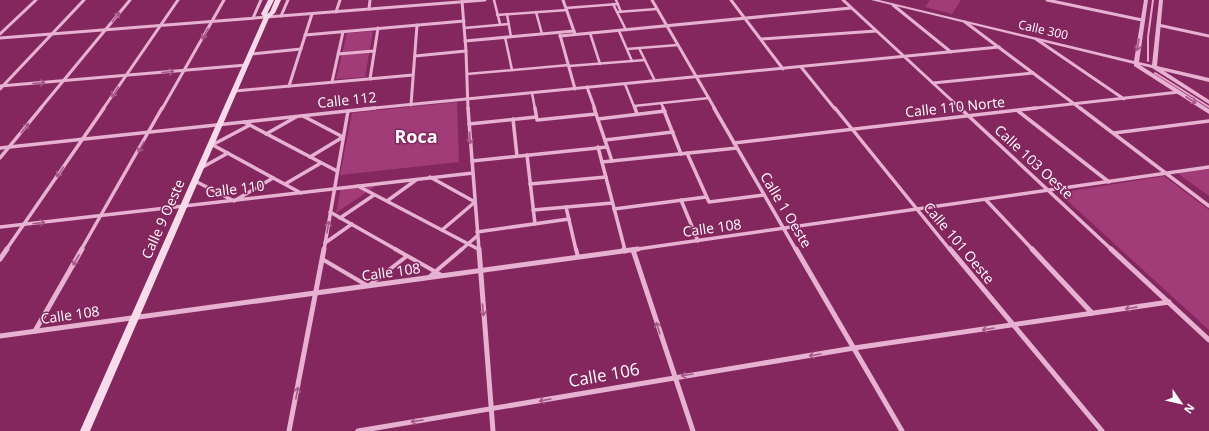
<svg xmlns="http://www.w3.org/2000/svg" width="1209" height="431" font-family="'Open Sans',sans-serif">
<rect width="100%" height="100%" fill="#84275e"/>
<!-- green -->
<g fill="#a13c78">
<polygon points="930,0 961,0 952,14 925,7"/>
<polygon points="373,31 365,77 336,79 347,33"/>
<polygon points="457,102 459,162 340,175 352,113"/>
<polygon points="1209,167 1209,196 1177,173"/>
<polygon points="1164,176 1209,210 1209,330 1059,193"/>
<polygon points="377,185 336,213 341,188"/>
</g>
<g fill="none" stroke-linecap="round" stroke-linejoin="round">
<!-- stream -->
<g stroke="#e8a5ce" stroke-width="2">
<polyline points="1148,61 1148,37 1153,0"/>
<polyline points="1155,73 1209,107"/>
</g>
<!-- pedestrian-far2 -->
<g stroke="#e7b1d2" stroke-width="2.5">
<polyline points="494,0 500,24"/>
<polyline points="616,0 621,12"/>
<polyline points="613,4 626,30"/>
<polyline points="566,8 618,4"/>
<polyline points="536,12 542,34"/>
<polyline points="617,12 657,9"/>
<polyline points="507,14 511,37"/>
<polyline points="497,15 567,10"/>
<polyline points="464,28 509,24"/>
<polyline points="619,31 632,61"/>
<polyline points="590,33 600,64"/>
<polyline points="505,37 512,70"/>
<polyline points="639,48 655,81"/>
<polyline points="627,49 678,45"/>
<polyline points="569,66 645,60"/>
<polyline points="467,74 569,65"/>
<polyline points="625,84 635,109"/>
<polyline points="532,93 535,109"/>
<polyline points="661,103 664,109"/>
<polyline points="634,106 709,98"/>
</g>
<!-- pedestrian-far1 -->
<g stroke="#e7b1d2" stroke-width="3.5">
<polyline points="535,108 537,120 596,114"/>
<polyline points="635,108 637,114"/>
<polyline points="663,108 681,154"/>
<polyline points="303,116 343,137"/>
<polyline points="513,119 517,156"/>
<polyline points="598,119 665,111"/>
<polyline points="244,122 337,171"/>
<polyline points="469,124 536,117"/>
<polyline points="266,134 296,117"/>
<polyline points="605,140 673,132"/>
<polyline points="211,144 301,193"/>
<polyline points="212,145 250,125"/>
<polyline points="687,153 709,202 764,195"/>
<polyline points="527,155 535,224"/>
<polyline points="310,157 343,137"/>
<polyline points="201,168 228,153"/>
<polyline points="430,177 475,202 442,230"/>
<polyline points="195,181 234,201 273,178"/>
<polyline points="285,184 321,163"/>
<polyline points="530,184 606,177"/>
<polyline points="358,186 478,249"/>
<polyline points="681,200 698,241"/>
<polyline points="387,201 416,180"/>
<polyline points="566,207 576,250"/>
<polyline points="614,209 706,197"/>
<polyline points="533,210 612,203"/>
<polyline points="330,212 397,250"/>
<polyline points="340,218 374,195"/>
<polyline points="477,232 569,219"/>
<polyline points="325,243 352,224"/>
<polyline points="461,250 477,236"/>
</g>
<!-- pedestrian -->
<g stroke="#e7b1d2" stroke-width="4">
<polyline points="395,249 443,276"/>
<polyline points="576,249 578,257"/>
<polyline points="322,259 368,286 407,256"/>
<polyline points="429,277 462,249"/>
</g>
<!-- minor-far2 -->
<g stroke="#e7b1d2" stroke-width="3">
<polyline points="563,0 575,34"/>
<polyline points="652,0 715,109"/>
<polyline points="731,0 783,69"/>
<polyline points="843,0 961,109"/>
<polyline points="1047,0 1142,20"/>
<polyline points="462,1 466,51 468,109"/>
<polyline points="893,5 951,52"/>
<polyline points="369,9 370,0"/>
<polyline points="336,12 340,0"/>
<polyline points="281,16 288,0"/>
<polyline points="253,18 261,0"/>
<polyline points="965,22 1081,109"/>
<polyline points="1158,25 1209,36"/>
<polyline points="0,34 36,0"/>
<polyline points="305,35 464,21"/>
<polyline points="560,35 575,89"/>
<polyline points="560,36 851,8"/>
<polyline points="0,38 485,0"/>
<polyline points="761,39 876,31"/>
<polyline points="1036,39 1124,99"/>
<polyline points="465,41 574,31"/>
<polyline points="251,54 301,49"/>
<polyline points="338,54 374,51"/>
<polyline points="415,56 466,51"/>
<polyline points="801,67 835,109"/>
<polyline points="370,79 378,28"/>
<polyline points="332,82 343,32"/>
<polyline points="933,83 1033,73"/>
<polyline points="0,86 246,65"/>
<polyline points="289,86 312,14"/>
<polyline points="587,87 595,109"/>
<polyline points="0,89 84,0"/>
<polyline points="235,91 413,75"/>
<polyline points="411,105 417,25"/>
<polyline points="40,109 130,0"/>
<polyline points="103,109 178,0"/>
<polyline points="162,109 224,0"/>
<polyline points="364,109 999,47"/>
<polyline points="1027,109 1179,92"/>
</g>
<!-- minor-far1 -->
<g stroke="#e7b1d2" stroke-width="3.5">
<polyline points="468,108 479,250"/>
<polyline points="594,108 612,161"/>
<polyline points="714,108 796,250"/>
<polyline points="835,108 950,250"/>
<polyline points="960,108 1112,250"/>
<polyline points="1080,108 1209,206"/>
<polyline points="1018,111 1109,182"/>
<polyline points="1114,133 1209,121"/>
<polyline points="734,143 1036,108"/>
<polyline points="598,147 625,250"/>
<polyline points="0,148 375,108"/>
<polyline points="0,158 41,108"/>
<polyline points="472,161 607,147"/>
<polyline points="602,162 737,148"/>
<polyline points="986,200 1033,250"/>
<polyline points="0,227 473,173"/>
<polyline points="6,250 104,108"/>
<polyline points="81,250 162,108"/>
<polyline points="324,250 348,111"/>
<polyline points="631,250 1209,167"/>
</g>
<!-- minor -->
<g stroke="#e7b1d2" stroke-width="5">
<polyline points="479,249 493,431"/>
<polyline points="624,249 625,251"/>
<polyline points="796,249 902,431"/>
<polyline points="950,249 1102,431"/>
<polyline points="1032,249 1092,313"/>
<polyline points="1111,249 1209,340"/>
<polyline points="633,250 693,431"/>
<polyline points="0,259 7,249"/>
<polyline points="35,331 82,249"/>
<polyline points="0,336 638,249"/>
<polyline points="289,431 324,249"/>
<polyline points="358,431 854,348 1169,302"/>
</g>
<!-- tertiary -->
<polygon fill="#e7b1d2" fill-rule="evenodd" points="871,0 879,0 1134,61 1144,0 1148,0 1139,62 1152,65 1159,0 1163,0 1157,66 1209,78 1209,82 1164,71 1209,100 1209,104 1152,68 1140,65 1209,109 1209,114 1134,66 1134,64"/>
<!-- secondary -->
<polygon fill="#f7dbeb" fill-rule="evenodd" points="268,0 274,0 267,14 270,12 275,0 281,0 275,13 269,18 90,431 80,431 264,17 261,14"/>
</g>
<!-- one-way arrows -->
<defs><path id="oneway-shaft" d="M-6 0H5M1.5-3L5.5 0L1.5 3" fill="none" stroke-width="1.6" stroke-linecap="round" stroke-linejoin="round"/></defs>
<g stroke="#a75787">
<use href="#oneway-shaft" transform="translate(116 17) rotate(-51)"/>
<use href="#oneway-shaft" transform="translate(205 34) rotate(120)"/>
<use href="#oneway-shaft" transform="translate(1138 45) rotate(99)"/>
<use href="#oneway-shaft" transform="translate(168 72) rotate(-5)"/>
<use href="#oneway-shaft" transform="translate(39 83) rotate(-5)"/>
<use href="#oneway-shaft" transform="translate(115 92) rotate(125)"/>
<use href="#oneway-shaft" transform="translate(1191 100) rotate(33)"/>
<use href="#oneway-shaft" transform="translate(25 128) rotate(-51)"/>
<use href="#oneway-shaft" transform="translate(470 138) rotate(86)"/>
<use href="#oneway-shaft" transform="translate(141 147) rotate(120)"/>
<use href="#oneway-shaft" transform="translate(60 172) rotate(125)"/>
<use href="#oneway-shaft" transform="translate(39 223) rotate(-7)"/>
<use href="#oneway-shaft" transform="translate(328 227) rotate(-80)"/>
<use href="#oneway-shaft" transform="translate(76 260) rotate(120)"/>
<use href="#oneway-shaft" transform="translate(1131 308) rotate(172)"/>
<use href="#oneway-shaft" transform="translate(483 310) rotate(85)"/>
<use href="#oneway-shaft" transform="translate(658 328) rotate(-108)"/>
<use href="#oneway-shaft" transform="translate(988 329) rotate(172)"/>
<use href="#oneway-shaft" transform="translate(815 355) rotate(171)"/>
<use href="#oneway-shaft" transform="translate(687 375) rotate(171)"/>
<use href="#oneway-shaft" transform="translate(297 393) rotate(-79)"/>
<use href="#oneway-shaft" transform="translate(545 400) rotate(170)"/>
<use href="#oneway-shaft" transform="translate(417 421) rotate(171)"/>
</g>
<g text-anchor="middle" stroke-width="3" stroke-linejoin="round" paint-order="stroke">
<!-- far-street labels -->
<g font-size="12" fill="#fff" stroke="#84275e">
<text transform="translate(1043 30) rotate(13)" y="4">Calle 300</text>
</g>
<!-- street labels -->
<g font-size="14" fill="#fff" stroke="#84275e">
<text transform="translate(347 100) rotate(-6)" y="5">Calle 112</text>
<text transform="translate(955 107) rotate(-6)" y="5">Calle 110 Norte</text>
<text transform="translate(1034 162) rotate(43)" y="5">Calle 103 Oeste</text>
<text transform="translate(235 189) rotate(-7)" y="5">Calle 110</text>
<text transform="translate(786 210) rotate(59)" y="5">Calle 1 Oeste</text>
<text transform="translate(163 219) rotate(-66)" y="5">Calle 9 Oeste</text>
<text transform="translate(712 228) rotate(-8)" y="5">Calle 108</text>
<text transform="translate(959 243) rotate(50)" y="5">Calle 101 Oeste</text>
<text transform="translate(391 272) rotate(-8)" y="5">Calle 108</text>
<text transform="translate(70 315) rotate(-8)" y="5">Calle 108</text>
</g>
<!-- near-street labels -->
<g font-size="17" fill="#fff" stroke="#84275e">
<text transform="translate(604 375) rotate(-10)" y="6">Calle 106</text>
</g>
<!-- district labels -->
<g font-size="18" font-weight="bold" fill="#fff" stroke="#84275e">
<text x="416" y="143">Roca</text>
</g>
</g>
<!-- north arrow -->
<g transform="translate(1181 403) rotate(124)" stroke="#84275e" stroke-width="3" paint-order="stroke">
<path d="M0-3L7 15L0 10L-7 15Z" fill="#ffffff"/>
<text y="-6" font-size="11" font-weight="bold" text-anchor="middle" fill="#ffffff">N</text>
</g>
</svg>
